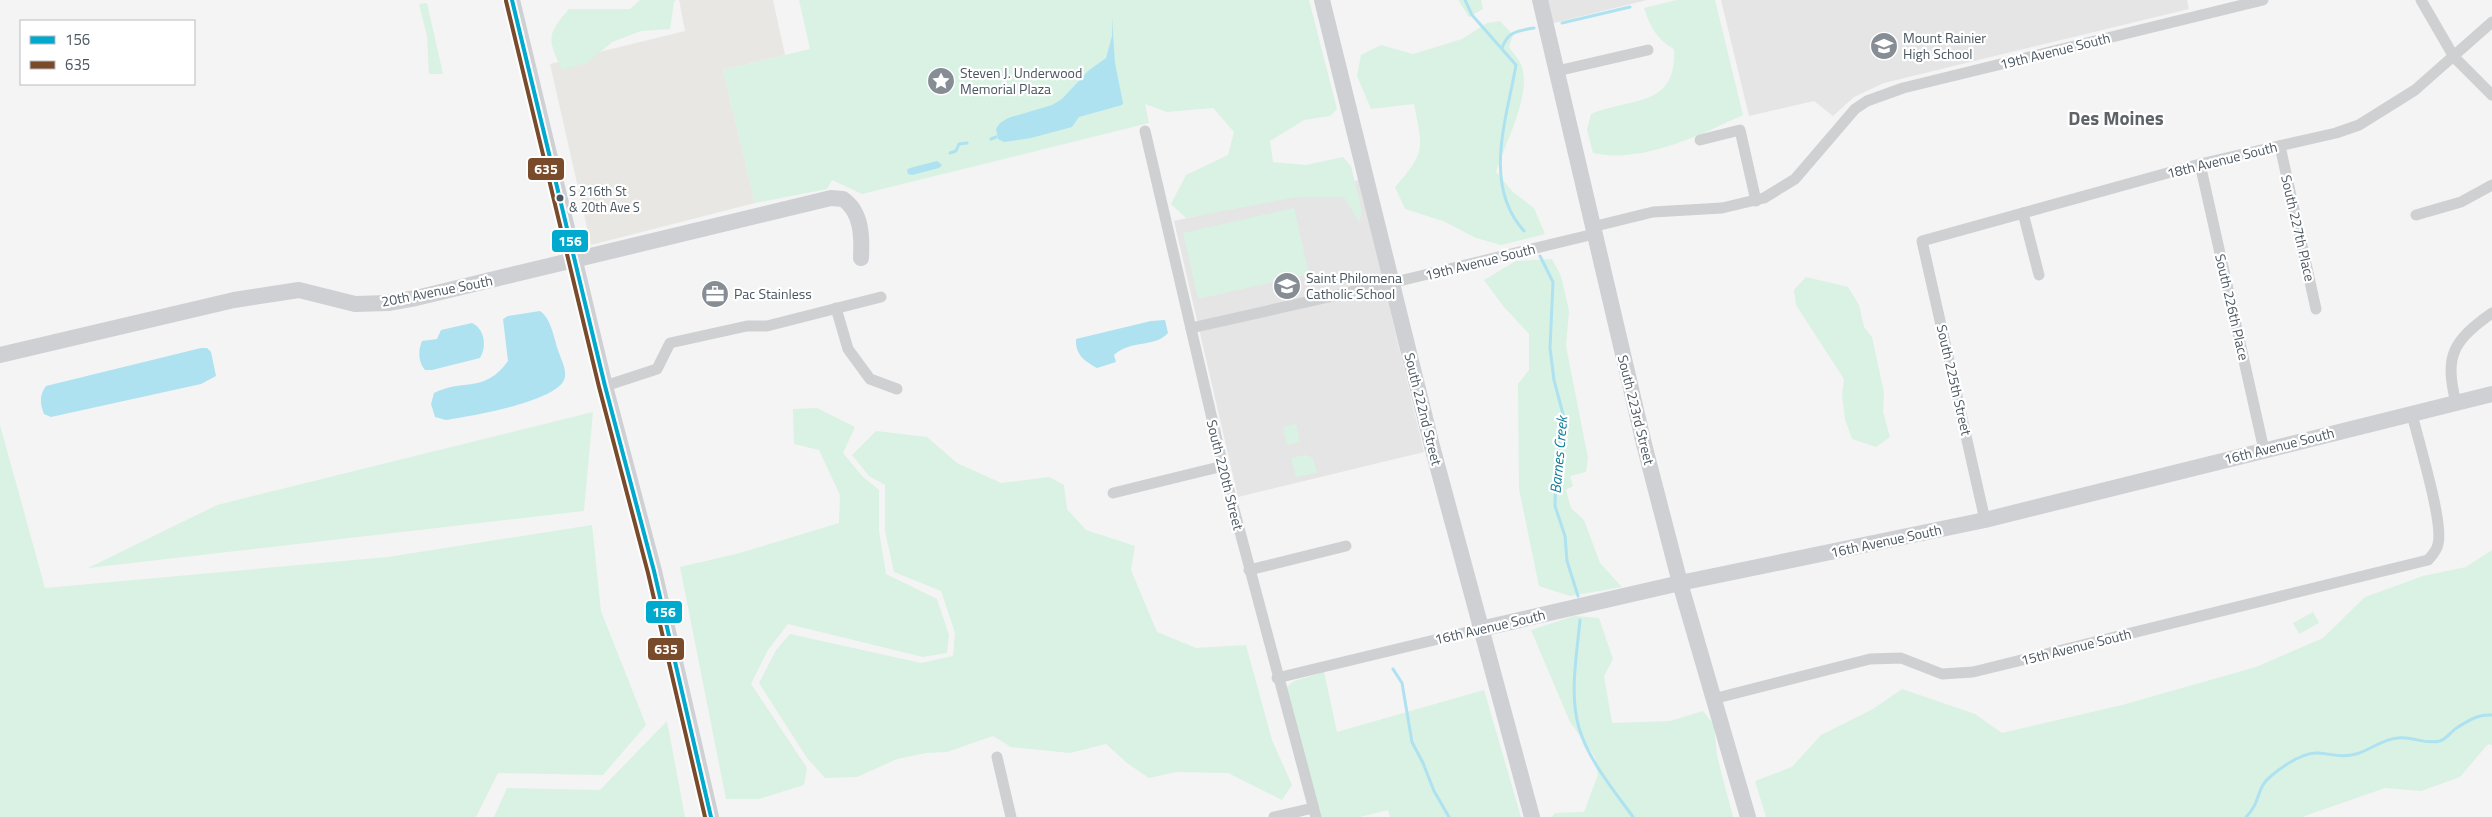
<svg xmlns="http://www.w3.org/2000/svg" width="2492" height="817" font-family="'Titillium Web',sans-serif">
<rect width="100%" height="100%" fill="#f4f4f4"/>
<!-- commercial -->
<polygon fill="#e8e7e3" points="679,0 773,0 785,55 723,70 755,203 591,245 550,64 685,31"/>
<!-- education -->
<g fill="#e6e5e6">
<polygon points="1545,0 1647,0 1550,24"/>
<polygon points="1721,0 2187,0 2189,9 1884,83 1854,97 1833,116 1814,101 1749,116"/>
<polygon points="1359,180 1424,452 1238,497 1174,221"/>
</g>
<!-- green -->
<g fill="#d9f2e3">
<path d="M640 0H676L674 2 670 29 641 31 612 42 587 63 562 70C548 39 546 35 569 9H630Z"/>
<polygon points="799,0 1309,0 1337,109 1330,116 1304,120 1270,141 1273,162 1306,165 1343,157 1351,166 1362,211 1359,222 1344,197 1297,197 1186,218 1171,204 1186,175 1228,155 1234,132 1213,108 1167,112 1145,104 1149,123 862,194 832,180 827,189 755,203 723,70 810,49"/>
<polygon points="1458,0 1481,0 1483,9 1469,17"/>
<path d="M1677 0H1715L1743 115C1700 135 1641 164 1593 153L1587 130 1591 114C1632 97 1677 108 1674 49 1657 40 1650 26 1644 8Z"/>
<polygon points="427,3 443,74 429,74 427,36 419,4"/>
<path d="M1500 21 1513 35 1509 47C1513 53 1520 60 1522 67 1531 97 1505 143 1496 172L1513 192 1534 208 1545 234 1501 245 1476 238 1443 221 1405 209 1395 187C1426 152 1423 149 1414 104L1371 109 1357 76 1361 55 1381 45 1413 54 1462 39 1487 23Z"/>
<polygon points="1294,208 1309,274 1198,299 1183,233"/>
<polygon points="1552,259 1561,276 1569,311 1566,346 1588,458 1586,472 1570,476 1573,486 1566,490 1571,508 1584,520 1600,563 1622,587 1570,596 1539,586 1519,489 1518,384 1529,370 1529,334 1504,307 1484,280 1516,261"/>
<polygon points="1806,277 1848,287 1859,305 1864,327 1872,337 1884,393 1883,412 1890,437 1876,447 1852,439 1845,419 1842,395 1844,379 1796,305 1794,290"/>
<polygon points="817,408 855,427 843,453 862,476 879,490 879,531 886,574 937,599 949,635 947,653 923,657 788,624 768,650 751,684 807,768 804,785 759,799 726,799 680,567 740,553 839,523 840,495 819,450 794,444 793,409"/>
<polygon points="593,412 584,511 88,568 217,505"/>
<polygon points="1296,424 1300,442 1287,445 1283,427"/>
<polygon points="0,425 45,588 388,557 592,525 601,611 646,725 603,775 498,773 476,817 0,817"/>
<polygon points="876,431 927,437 957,463 1001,483 1049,477 1064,485 1067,509 1086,530 1135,546 1131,570 1157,632 1196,648 1246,645 1272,740 1292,785 1282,800 1228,773 1176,772 1149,778 1127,763 1106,744 1070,753 1011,747 993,736 947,752 926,753 897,759 857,777 825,778 807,758 759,683 776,650 790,634 921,663 953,656 955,633 941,591 894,572 885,531 885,485 869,476 852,455"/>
<polygon points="1306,455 1313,458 1317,473 1296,477 1291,458"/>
<polygon points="2492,550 2492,745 2488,744 2460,777 2421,791 2385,788 2302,817 1766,817 1755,781 1792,767 1821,735 1873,709 1902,689 1975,714 2002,733 2122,705 2256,667 2323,638 2365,597 2423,576 2466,567"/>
<polygon points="2313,612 2319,623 2299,634 2293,623"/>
<polygon points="1574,616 1599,618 1613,659 1604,676 1612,723 1670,721 1703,711 1714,725 1717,756 1733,817 1552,817 1555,813 1584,812 1598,775 1595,757 1570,722 1531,630"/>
<polygon points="1324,672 1337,732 1484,690 1521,817 1390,817 1388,810 1360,817 1322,817 1290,705 1287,687 1294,681"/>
<polygon points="667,721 685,817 494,817 507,788 600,790"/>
</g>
<!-- water -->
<g fill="#aee2f0">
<polygon points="1112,18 1115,63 1123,103 1122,105 1079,117 1072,127 1031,138 1004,142 998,139 996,129 1000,123 1008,118 1052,105 1062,99 1088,71 1106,58 1112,36"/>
<polygon points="937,161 942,165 939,168 912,175 908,174 907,170 910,168"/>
<path d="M540 311C551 318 554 338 558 350 560 357 566 367 565 376 564 401 467 417 446 420L435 417 431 404 434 393C464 378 484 394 508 361L503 319 508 316Z"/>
<path d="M1165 320 1168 333C1155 348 1132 339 1114 355L1116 362 1097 368C1085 361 1075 355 1076 339L1151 321Z"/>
<path d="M472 323C485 329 487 347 480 358L432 370H425C418 362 418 350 422 341L437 339 441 330Z"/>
<path d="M201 348H207L211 352 216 376 201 384 51 417 44 414C40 404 39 395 46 386Z"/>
</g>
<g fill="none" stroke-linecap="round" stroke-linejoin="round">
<!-- stream -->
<g stroke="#aee2f0" stroke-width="3">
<path d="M1465 0 1472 15 1516 65C1507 118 1482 185 1524 231"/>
<polyline points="1562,23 1630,7"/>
<path d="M1502 48C1508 31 1518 31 1534 28"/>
<polyline points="991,139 996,137"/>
<polyline points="950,153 956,151 959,144 967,143"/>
<polyline points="1540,256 1553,282 1550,348 1554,380 1564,418 1556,465 1555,506 1565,536 1567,561 1578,596"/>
<path d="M1580 620C1577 655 1569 693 1579 728 1589 761 1613 789 1633 817"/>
<polyline points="1393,669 1402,683 1412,742 1423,763 1434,791 1449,817"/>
<path d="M2246 817C2262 801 2255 789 2271 776 2282 767 2303 752 2318 753 2332 754 2342 758 2356 754 2371 750 2382 739 2398 738 2413 736 2424 745 2440 741 2448 738 2451 731 2458 727 2470 720 2478 714 2492 715"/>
</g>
<!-- street -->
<g stroke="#ced0d2" stroke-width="11">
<polyline points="2421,0 2454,57 2492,95"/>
<polyline points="1557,71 1648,50"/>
<polyline points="1145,131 1227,483 1316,817"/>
<polyline points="1700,140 1740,130 1756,201"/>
<polyline points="2280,146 2316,309"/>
<polyline points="2200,164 2264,450"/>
<polyline points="2023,213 2039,275"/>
<polyline points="2416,215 2461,202 2492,185"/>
<polyline points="1592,227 1653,212 1722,208 1764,198 1795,179 1855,109 1867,101 1903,88 2263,0"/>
<polyline points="836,308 848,349 870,379 897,389"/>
<polyline points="1191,328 1391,283 1594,234"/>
<polyline points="605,386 657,369 670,343 747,326 767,326 881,297"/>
<path d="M2456 403C2444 355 2453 341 2492 313"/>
<polyline points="1113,493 1223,466"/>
<polyline points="1985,520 1922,241 2200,164 2336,133 2359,125 2415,90 2492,22"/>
<polyline points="1249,570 1346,546"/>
<polyline points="1277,678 1480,629"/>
<path d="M1713 699 1870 659 1901 658 1942 674 1973 672 2428 560C2432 555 2437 551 2438 544 2444 523 2418 440 2412 414"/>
<polyline points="997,757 1011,817"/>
<polyline points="1274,817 1313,808"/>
</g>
<!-- secondary -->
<g stroke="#ced0d4" stroke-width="16">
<polyline points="512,0 605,386 654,571 711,817"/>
<polyline points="1322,0 1432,446 1532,817"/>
<polyline points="1540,0 1644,444 1680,583 1748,817"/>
<path d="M0 355 234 300 299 290 355 304 388 303 416 298 831 198 843 199C862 212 862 237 861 258"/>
<polyline points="1480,629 1680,583 1985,520 2492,394"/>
</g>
<!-- bus-1 casing -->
<g stroke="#fff" stroke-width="8">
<polyline id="bus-1" points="512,0 605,386 654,571 711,817"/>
</g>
<!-- bus-2 casing -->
<g stroke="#fff" stroke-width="8">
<polyline id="bus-2" points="506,1 599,387 648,573 705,817"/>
</g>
<!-- bus-1 -->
<use href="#bus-1" stroke="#00a9ce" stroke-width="4"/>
<!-- bus-2 -->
<use href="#bus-2" stroke="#7a4b2a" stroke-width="4"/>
</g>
<!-- icons -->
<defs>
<g id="school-disc" transform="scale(1.4375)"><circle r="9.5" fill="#868d94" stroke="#fff"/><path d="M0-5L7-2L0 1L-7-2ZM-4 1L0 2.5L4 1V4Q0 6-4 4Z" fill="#fff"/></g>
<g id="sight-disc" transform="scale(1.4375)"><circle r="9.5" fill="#868d94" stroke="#fff"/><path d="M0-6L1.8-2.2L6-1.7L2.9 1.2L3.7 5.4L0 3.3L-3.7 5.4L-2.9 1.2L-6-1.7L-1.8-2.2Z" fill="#fff"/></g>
<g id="office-disc" transform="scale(1.4375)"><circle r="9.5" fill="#868d94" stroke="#fff"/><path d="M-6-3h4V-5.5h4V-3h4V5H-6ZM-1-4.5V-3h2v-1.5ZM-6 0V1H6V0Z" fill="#fff"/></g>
</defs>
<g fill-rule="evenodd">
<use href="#school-disc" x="1884" y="46"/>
<use href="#sight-disc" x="941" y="81"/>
<use href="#school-disc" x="1287" y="286"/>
<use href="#office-disc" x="715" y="294"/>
</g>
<!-- markers -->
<circle fill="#4a5661" stroke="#fff" stroke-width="2" cx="560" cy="198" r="4.5"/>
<g text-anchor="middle" stroke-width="4.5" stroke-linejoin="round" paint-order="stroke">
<!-- bus labels -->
<g font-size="13" fill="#4a5661" stroke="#fff" text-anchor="start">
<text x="569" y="196">S 216th St<tspan x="569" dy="16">&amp; 20th Ave S</tspan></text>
</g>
<!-- poi labels -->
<g font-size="14" fill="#4a5661" stroke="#fff" text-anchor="start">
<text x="1903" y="43">Mount Rainier<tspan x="1903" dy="16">High School</tspan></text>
<text x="960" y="78">Steven J. Underwood<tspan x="960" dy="16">Memorial Plaza</tspan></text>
<text x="1306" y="283">Saint Philomena<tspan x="1306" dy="16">Catholic School</tspan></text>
<text x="734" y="299">Pac Stainless</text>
</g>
<!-- street labels -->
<g font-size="14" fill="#4a5661" stroke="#fff">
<text transform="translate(2055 51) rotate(-14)" y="5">19th Avenue South</text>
<text transform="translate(2222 160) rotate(-14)" y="5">18th Avenue South</text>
<text transform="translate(2298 228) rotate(77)" y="5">South 227th Place</text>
<text transform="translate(1480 262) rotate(-14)" y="5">19th Avenue South</text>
<text transform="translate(437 291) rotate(-11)" y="5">20th Avenue South</text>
<text transform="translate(2232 307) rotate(77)" y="5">South 226th Place</text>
<text transform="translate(1954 380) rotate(77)" y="5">South 225th Street</text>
<text transform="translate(1423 409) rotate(76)" y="5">South 222nd Street</text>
<text transform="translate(1636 410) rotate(76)" y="5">South 223rd Street</text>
<text transform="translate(2279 446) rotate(-14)" y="5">16th Avenue South</text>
<text transform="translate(1225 475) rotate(76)" y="5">South 220th Street</text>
<text transform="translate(1886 541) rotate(-12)" y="5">16th Avenue South</text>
<text transform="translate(1490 627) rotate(-13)" y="5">16th Avenue South</text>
<text transform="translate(2076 647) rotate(-14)" y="5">15th Avenue South</text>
</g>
<!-- water labels -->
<g font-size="15" font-style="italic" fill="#0c7c9b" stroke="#fff">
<text transform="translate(1559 455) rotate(-85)" y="5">Barnes Creek</text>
</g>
<!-- district labels -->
<g font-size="19" font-weight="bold" fill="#5f6368" stroke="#fff">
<text x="2116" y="125">Des Moines</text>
</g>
</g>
<g stroke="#fff" stroke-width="2">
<rect x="527" y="157" width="38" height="24" rx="5" fill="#7a4b2a"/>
<rect x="551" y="229" width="38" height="24" rx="5" fill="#00a9ce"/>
<rect x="645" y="600" width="38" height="24" rx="5" fill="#00a9ce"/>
<rect x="647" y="637" width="38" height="24" rx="5" fill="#7a4b2a"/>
</g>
<g font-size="14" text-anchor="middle" font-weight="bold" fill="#fff">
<text x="546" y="174">635</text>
<text x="570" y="246">156</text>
<text x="664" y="617">156</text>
<text x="666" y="654">635</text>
</g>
<!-- legend -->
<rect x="20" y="20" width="175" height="65" fill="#ffffff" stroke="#b7bbc0"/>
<rect x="30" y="36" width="25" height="8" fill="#00a9ce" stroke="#b7bbc0"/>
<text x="65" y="45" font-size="15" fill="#4a5661">156</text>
<rect x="30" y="61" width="25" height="8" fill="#7a4b2a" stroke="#b7bbc0"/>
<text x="65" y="70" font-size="15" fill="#4a5661">635</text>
</svg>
